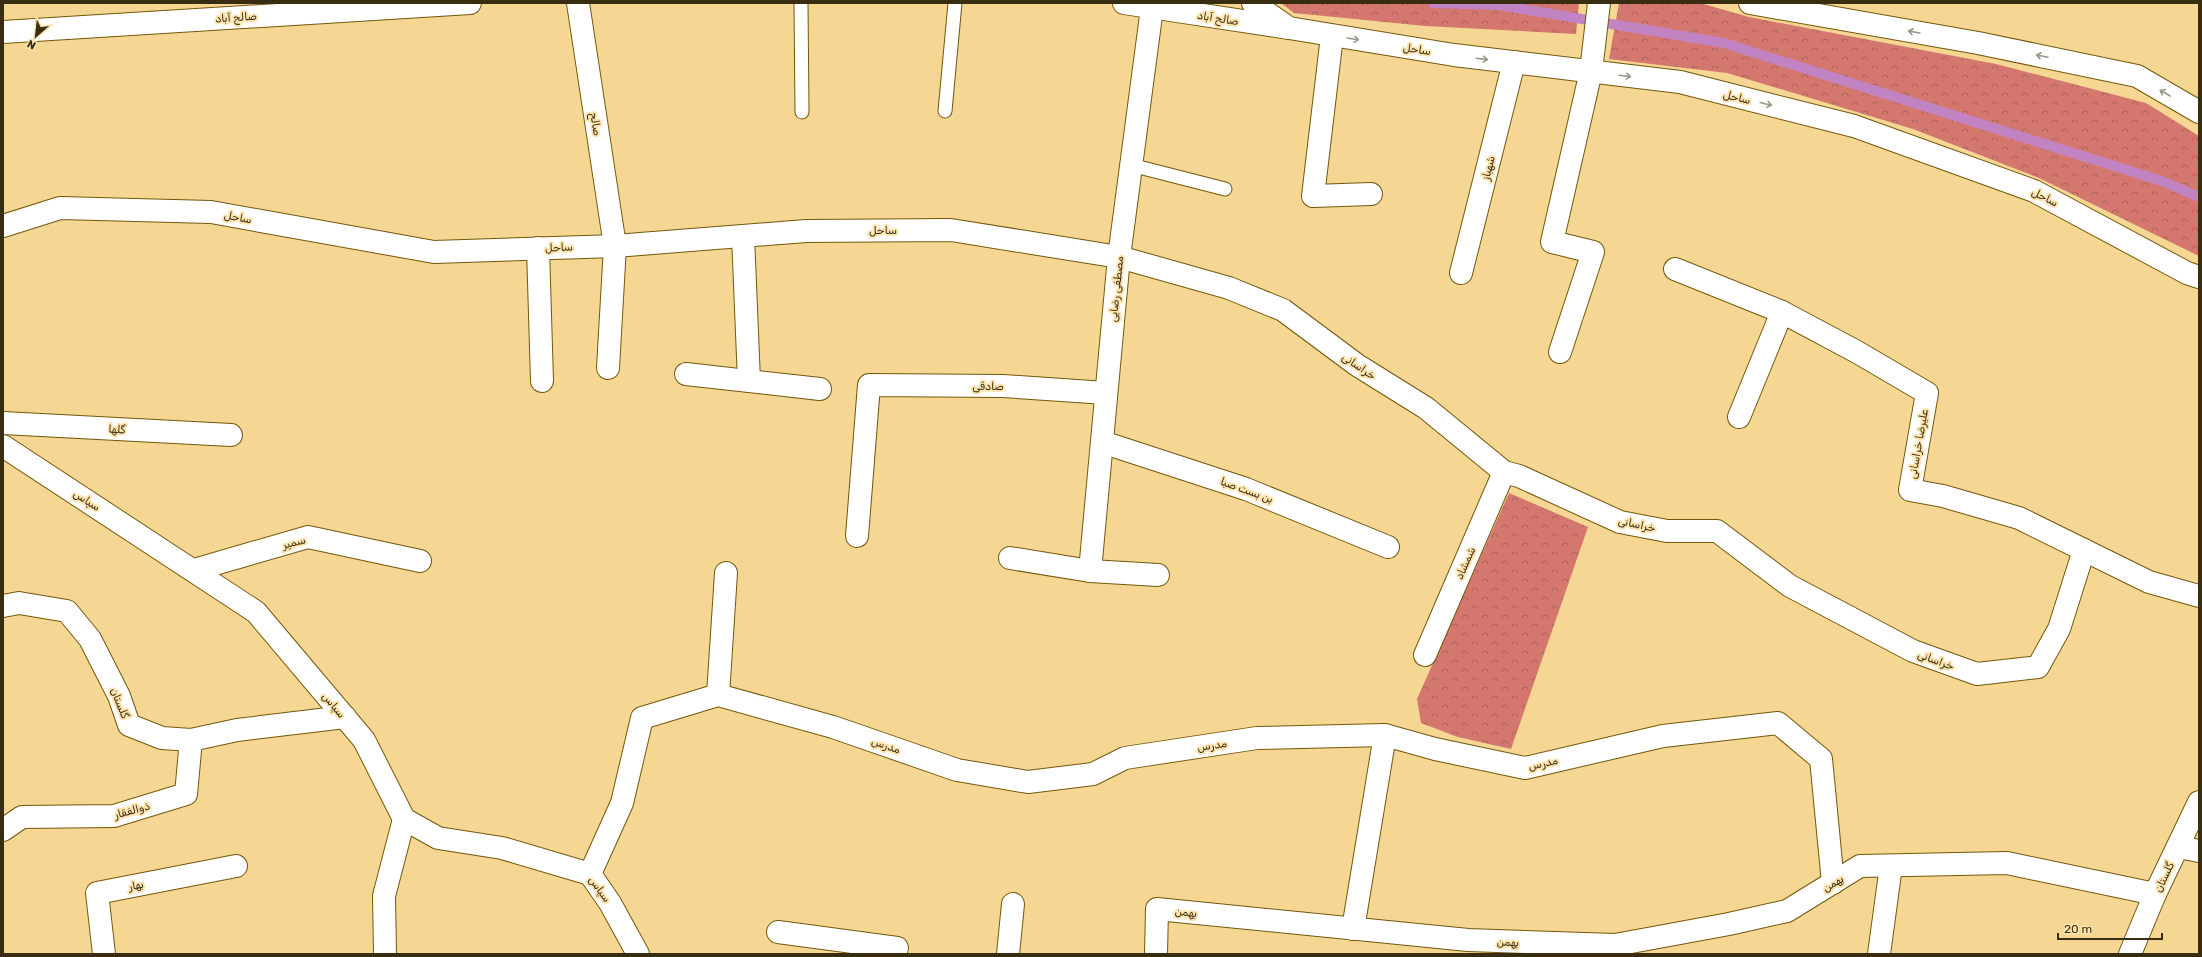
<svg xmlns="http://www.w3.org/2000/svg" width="2202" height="957" font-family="Rubik,'Noto Naskh Arabic',sans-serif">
<defs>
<pattern id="forest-crowns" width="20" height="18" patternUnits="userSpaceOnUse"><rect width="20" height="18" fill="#d4786f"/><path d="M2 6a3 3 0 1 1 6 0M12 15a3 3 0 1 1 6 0" fill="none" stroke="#ad635a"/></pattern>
</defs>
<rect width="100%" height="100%" fill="#f5d692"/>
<!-- forest -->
<g fill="url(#forest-crowns)">
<polygon points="1281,3 1579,3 1576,34 1425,26 1294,13"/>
<polygon points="1619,3 1700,3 1749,17 1996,64 2146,103 2199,136 2199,256 2039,178 1913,129 1727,73 1609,59"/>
<polygon points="1509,493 1588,527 1511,749 1458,737 1421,723 1417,699"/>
</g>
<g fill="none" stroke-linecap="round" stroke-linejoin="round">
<!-- stream -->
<polyline stroke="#c283c3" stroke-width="10" points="1433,3 1499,5 1724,43 2162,181 2199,197"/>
<!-- service casing -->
<g stroke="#73580c" stroke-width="15">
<g id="service">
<polyline points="801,3 802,112"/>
<polyline points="945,111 955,3"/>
<polyline points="1131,165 1225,189"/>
</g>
</g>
<!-- minor casing -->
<g stroke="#73580c" stroke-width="24">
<g id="minor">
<polyline points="578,3 615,246 608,368"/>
<polyline points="1124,3 1289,28"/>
<polyline points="3,32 470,3"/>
<polyline points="1332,36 1313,196 1371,194"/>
<polyline points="3,226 60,208 211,212 434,252 615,246 806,231 951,230 1119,257 1229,288 1283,310 1357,365 1426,408 1504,472 1519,476 1620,522 1667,531 1717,531 1790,586 1913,651 1977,674 2038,667 2059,629 2084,550"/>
<polyline points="743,236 749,381"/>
<polyline points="538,248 542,381"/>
<polyline points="1675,269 1782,312 1857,352 1927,393 1910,490 1943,496 2019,518 2149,582 2199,596"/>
<polyline points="1461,273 1514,62"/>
<polyline points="1560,352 1593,252 1552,242 1591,71 1599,3"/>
<polyline points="686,374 820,389"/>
<polyline points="1739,417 1782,312"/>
<polyline points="3,423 231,435"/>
<polyline points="1102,442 1246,489 1388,547"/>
<polyline points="857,536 869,385 1003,386 1106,393"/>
<polyline points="1010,558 1090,571 1158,575"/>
<polyline points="194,570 308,537 420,561"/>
<polyline points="1090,571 1119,257 1152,8"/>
<polyline points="3,606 19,603 67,611 90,639 119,696 129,725 162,738 191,740 237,730 345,717"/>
<polyline points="1425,655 1504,472"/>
<polyline points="718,695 726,573"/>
<polyline points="3,830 22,817 114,816 186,794 191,740"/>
<polyline points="2178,847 2199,851"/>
<polyline points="590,874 622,803 642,718 718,695 833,727 957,770 1028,782 1093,774 1125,758 1257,738 1385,735 1435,749 1525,768 1663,736 1778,723 1821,759 1833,883"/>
<polyline points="1353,929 1385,735"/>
<polyline points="778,932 897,948"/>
<polyline points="104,954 97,893 236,866"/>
<polyline points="385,954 384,896 404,819"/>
<polyline points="1008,954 1013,904"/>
<polyline points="1156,954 1157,909 1468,940 1615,945 1729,924 1787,911 1860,866 2007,863 2155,894"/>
<polyline points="1879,954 1891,866"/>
<polyline points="2130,954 2155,894 2199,802"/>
</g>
</g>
<!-- tertiary casing -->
<g stroke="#73580c" stroke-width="24">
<g id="tertiary">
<polyline points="1253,3 1289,28 1454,55 1680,82 1854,126 2034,191 2187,273 2199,277"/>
<polyline points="1750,3 1978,43 2137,76 2199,112"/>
<polyline points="3,446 256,612 364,740 404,819 438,838 502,848 590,874 610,903 638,954"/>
</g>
</g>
<!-- service -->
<use href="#service" stroke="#fff" stroke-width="13"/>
<!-- minor -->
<use href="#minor" stroke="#fff" stroke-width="22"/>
<!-- tertiary -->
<use href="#tertiary" stroke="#fff" stroke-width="22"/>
</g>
<!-- one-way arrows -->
<defs><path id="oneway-shaft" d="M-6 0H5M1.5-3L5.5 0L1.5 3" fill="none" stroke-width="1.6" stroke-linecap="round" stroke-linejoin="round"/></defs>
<g stroke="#9c9688">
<use href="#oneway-shaft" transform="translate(1914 32) rotate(-170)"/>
<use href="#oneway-shaft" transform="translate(1353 39) rotate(9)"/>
<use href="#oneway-shaft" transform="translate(2042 56) rotate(-168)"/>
<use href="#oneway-shaft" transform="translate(1482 59) rotate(7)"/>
<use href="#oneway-shaft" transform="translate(1625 76) rotate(7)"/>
<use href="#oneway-shaft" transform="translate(2165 93) rotate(-150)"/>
<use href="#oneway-shaft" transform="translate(1766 104) rotate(14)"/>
</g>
<g text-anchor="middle" stroke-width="4" stroke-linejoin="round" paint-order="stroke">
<!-- street labels -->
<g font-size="11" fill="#392d11" stroke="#fde4af">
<text transform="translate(236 17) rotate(-4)" y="4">صالح آباد</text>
<text transform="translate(1218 18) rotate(9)" y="4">صالح آباد</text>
<text transform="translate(1417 49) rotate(9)" y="4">ساحل</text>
<text transform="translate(1737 97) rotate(14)" y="4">ساحل</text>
<text transform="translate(596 124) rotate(81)" y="4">صالح</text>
<text transform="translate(1488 168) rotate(-76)" y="4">شهباز</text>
<text transform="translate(2045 197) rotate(27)" y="4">ساحل</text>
<text transform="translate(238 217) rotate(11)" y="4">ساحل</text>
<text transform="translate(883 230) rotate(-1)" y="4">ساحل</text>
<text transform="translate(559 247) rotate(-2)" y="4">ساحل</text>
<text transform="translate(1116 289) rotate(-84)" y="4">مصطفی رضایی</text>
<text transform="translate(1359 366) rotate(34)" y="4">خراسانی</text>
<text transform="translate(988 386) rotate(1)" y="4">صادقی</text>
<text transform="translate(117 429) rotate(3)" y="4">گلها</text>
<text transform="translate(1918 444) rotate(-80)" y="4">علیرضا خراسانی</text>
<text transform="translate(1247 490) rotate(20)" y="4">بن بست صبا</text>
<text transform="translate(87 500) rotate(33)" y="4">سپاس</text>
<text transform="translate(1637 524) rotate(12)" y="4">خراسانی</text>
<text transform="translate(294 542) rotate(-14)" y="4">سمیر</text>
<text transform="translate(1465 563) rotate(-66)" y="4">شمشاد</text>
<text transform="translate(1936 660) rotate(20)" y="4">خراسانی</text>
<text transform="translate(120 703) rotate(68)" y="4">گلستان</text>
<text transform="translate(334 705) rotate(50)" y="4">سپاس</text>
<text transform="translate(886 745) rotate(19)" y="4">مدرس</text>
<text transform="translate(1212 745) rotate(-8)" y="4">مدرس</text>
<text transform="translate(1543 763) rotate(-12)" y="4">مدرس</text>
<text transform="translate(132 810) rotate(-15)" y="4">ذوالفقار</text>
<text transform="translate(2164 877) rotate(-65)" y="4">گلستان</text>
<text transform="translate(1833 883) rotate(-31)" y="4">بهمن</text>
<text transform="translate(136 885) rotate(-11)" y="4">بهار</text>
<text transform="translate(600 889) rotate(54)" y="4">سپاس</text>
<text transform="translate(1186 912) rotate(6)" y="4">بهمن</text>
<text transform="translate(1508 942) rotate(2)" y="4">بهمن</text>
</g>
</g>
<!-- border -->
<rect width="2202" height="957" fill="none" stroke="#392d11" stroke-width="8"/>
<!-- north arrow -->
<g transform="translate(36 36) rotate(208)" stroke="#fde4af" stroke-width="3" paint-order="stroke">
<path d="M0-3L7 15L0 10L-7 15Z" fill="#392d11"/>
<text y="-6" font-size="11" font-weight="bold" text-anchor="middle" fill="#392d11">N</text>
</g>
<!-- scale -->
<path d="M2058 933v6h104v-6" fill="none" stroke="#392d11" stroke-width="2"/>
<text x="2064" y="933" font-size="12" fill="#392d11" stroke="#fde4af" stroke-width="3" paint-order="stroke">20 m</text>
</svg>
